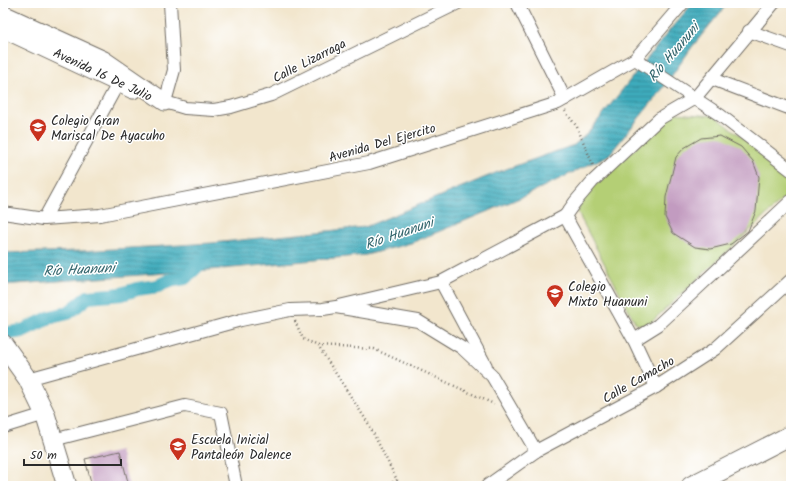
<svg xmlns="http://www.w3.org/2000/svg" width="794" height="489" font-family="Kalam,sans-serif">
<defs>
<pattern id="water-rules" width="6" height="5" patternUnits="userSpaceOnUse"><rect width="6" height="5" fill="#3dabbc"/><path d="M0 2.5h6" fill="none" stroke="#338b99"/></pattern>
</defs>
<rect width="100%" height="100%" fill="#fff"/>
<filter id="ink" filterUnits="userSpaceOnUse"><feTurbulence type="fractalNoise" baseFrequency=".025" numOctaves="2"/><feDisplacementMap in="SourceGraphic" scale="8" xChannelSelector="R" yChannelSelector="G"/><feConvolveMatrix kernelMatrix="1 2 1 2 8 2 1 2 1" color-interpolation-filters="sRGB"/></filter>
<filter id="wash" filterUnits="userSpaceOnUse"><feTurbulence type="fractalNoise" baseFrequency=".012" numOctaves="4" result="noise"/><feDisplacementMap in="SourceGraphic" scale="16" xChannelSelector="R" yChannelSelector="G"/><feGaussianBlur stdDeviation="0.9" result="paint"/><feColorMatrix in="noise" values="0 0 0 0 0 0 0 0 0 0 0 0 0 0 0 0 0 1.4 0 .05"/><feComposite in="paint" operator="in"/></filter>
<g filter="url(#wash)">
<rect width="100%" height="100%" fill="#f2e6cd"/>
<!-- grass -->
<polygon fill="#b4cf75" stroke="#707d50" points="674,113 715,116 791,175 791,192 647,326 636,324 578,213 581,198"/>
<!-- water -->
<polygon fill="url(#water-rules)" stroke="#346b74" points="693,3 728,3 692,47 661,91 609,155 520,198 411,243 366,255 222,269 3,285 3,253 81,251 212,243 365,227 498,172 574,145 588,133 672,27"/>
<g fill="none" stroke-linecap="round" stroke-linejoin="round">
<!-- canal -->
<polyline stroke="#3dabbc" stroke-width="14" points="3,334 22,331 51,317 68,313 88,297 122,294 137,289 158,286 168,281 185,278 206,258"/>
</g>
<g id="blocks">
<!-- building -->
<g fill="#c29bc0">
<polygon points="720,136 741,147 753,161 759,177 756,211 748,231 731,244 710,249 695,247 673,233 665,217 666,197 676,157 684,148 701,138"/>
<polygon points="120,451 129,486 92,486 85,459"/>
</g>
</g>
</g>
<g filter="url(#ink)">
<use href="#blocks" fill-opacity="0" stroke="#716c64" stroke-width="1"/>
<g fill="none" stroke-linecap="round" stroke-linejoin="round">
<!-- street casing -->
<g stroke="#716c64" stroke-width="14">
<g id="street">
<polyline points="170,3 174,70 165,102 185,108 214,110 231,107 271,95 458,3"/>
<polyline points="517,3 565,99"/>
<polyline points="749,31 791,46"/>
<polyline points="635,59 720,115 791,170"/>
<polyline points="712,79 791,109"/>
<polyline points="3,213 44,219 100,215 369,163 558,103 635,59 683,3"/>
<polyline points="565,216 575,202 592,182 659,119 695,98 774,3"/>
<polyline points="44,219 122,76"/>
<polyline points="441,282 486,366"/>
<polyline points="339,306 441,282 565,216 634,340 656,387"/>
<polyline points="634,340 658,325 791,201"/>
<polyline points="28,379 241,320 290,310 323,309 336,307 418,321 462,348 492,376 536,451"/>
<polyline points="3,427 45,414"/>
<polyline points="53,440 185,406 221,413 236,486"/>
<polyline points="487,486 536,451 656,387 715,349 791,280"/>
</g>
</g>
<!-- secondary casing -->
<g stroke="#716c64" stroke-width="19">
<g id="secondary">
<polyline points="3,14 104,60 165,102"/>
<polyline points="3,29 133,90"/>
</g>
</g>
<!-- primary casing -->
<g stroke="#716c64" stroke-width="21">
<g id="primary">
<polyline points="3,344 28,379 45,414 67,486"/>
<polyline points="691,486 791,435"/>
</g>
</g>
<!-- path -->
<g stroke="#716c64" stroke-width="2.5" stroke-dasharray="1 3" stroke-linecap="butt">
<polyline points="565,111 577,127 593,165"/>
<polyline points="295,321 303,339 318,346 368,423 397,480 386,486"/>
<polyline points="318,346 374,349 494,404"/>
</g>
<!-- street -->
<use href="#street" stroke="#fff" stroke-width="12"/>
<!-- secondary -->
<use href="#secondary" stroke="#fff" stroke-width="17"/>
<!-- primary -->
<use href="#primary" stroke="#fff" stroke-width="19"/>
</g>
</g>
<!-- icons -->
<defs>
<g id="school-pin" transform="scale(0.9)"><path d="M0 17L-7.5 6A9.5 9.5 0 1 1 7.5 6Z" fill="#c8321e" stroke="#fff"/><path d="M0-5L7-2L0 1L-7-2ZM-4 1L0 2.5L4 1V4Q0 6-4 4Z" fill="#fff"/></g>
</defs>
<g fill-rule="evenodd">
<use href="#school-pin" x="38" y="127"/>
<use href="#school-pin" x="555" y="293"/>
<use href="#school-pin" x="178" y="446"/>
</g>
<g text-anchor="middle" stroke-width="3" stroke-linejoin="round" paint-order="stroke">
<!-- street labels -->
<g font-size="13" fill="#2b2b2b" stroke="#fff">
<text transform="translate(309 60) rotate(-27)" y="5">Calle Lizarraga</text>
<text transform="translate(103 74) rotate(25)" y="5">Avenida 16 De Julio</text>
<text transform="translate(382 142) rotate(-16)" y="5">Avenida Del Ejercito</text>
<text transform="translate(638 379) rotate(-30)" y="5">Calle Camacho</text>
</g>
<!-- poi labels -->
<g font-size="13" fill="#2b2b2b" stroke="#fff" text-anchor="start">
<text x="51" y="125">Colegio Gran<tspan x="51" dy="15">Mariscal De Ayacuho</tspan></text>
<text x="568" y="291">Colegio<tspan x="568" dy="15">Mixto Huanuni</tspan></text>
<text x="191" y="444">Escuela Inicial<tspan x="191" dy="15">Pantaleón Dalence</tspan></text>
</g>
<!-- water labels -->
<g font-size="14" font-style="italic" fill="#33656c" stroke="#fff">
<text transform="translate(673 52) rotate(-50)" y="5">Río Huanuni</text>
<text transform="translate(399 233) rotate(-19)" y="5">Río Huanuni</text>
<text transform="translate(79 269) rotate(-3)" y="5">Río Huanuni</text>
</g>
</g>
<!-- margin -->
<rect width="794" height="489" fill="none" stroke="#fff" stroke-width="16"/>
<!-- scale -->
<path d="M24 459v6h97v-6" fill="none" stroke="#2b2b2b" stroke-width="2"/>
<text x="30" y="459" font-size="12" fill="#2b2b2b" stroke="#ffffff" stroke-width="3" paint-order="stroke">50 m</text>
</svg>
